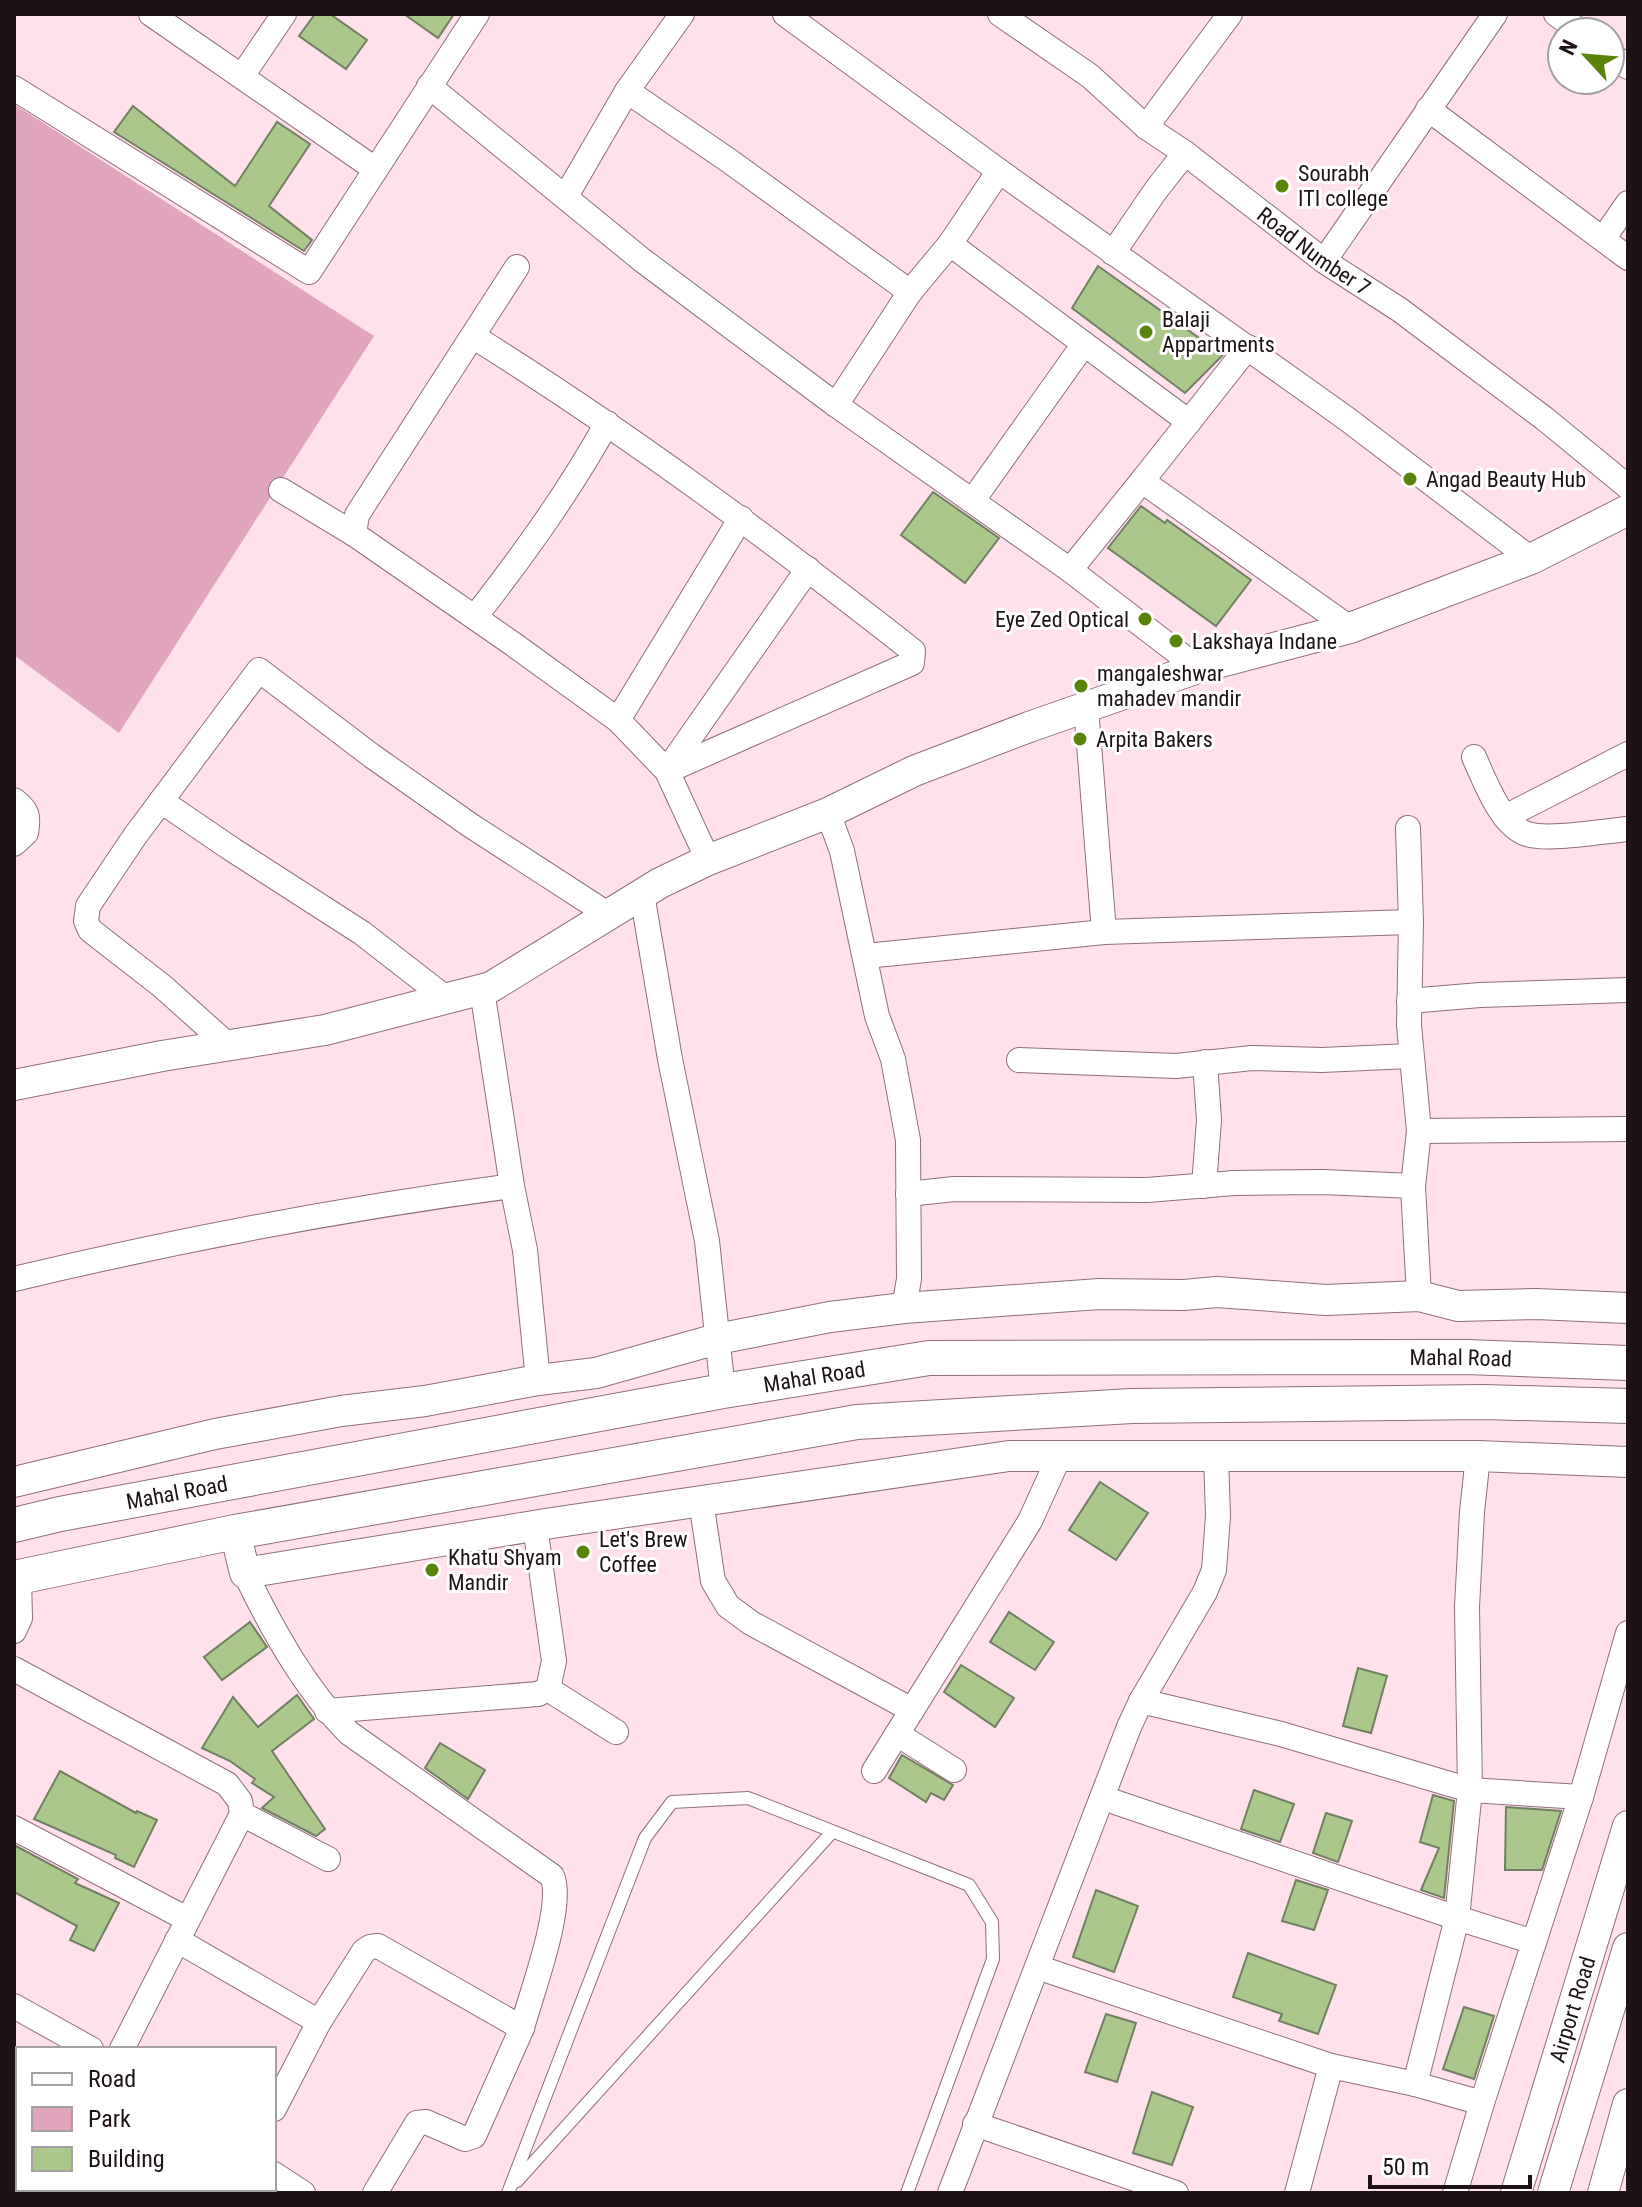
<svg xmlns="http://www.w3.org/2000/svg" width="1642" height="2207" font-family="'Roboto Condensed',sans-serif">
<rect width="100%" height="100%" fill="#ffe1ec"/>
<!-- green -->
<polygon fill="#e1a6bd" points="14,104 374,336 119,733 14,655"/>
<!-- building -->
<g fill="#abc78c" stroke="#717f62" stroke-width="2">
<polygon points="315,14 330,14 367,40 346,69 299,36"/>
<polygon points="404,14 454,14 438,38"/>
<polygon points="133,106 235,186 277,122 310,144 269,206 312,240 304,251 114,132"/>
<polygon points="1098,266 1223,355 1185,393 1072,308"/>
<polygon points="933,492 999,538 965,583 901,535"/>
<polygon points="1141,506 1165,523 1167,520 1251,580 1216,626 1108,548"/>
<polygon points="1100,1482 1148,1513 1116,1560 1069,1530"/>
<polygon points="1009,1612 1054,1642 1035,1670 990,1642"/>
<polygon points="250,1622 267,1647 222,1680 204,1657"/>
<polygon points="961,1665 1014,1698 995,1727 944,1692"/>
<polygon points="1358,1668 1387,1676 1371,1733 1343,1726"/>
<polygon points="297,1695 314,1719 272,1751 325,1829 316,1836 262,1808 274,1797 252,1783 255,1779 230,1761 202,1748 233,1697 258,1727"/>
<polygon points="440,1743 485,1770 468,1799 425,1768"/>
<polygon points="902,1755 953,1785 944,1800 931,1793 926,1802 889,1778"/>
<polygon points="60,1771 136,1813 137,1811 157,1820 134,1867 115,1858 116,1855 34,1819"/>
<polygon points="1254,1790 1294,1804 1280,1842 1241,1829"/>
<polygon points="1433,1795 1454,1801 1444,1898 1421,1890 1439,1848 1420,1842"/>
<polygon points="1506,1807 1561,1811 1542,1870 1505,1870"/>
<polygon points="1326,1813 1352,1821 1338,1862 1313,1853"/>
<polygon points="14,1845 78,1879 75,1883 119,1903 94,1951 70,1940 77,1926 14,1892"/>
<polygon points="1296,1880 1328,1890 1314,1930 1282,1921"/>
<polygon points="1096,1890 1138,1906 1114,1972 1073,1957"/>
<polygon points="1248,1953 1336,1985 1318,2034 1279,2021 1282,2014 1233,1997"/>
<polygon points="1464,2007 1494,2016 1474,2079 1443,2069"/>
<polygon points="1106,2014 1136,2023 1117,2082 1085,2072"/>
<polygon points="1152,2092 1193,2107 1172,2165 1133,2153"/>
</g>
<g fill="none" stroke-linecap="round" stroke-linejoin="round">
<!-- service casing -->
<g stroke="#8f6e7b" stroke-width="14">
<g id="service">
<polyline points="517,2181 832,1832"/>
<polyline points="508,2193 645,1838 672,1802 748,1798 969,1885 992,1922 993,1959 907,2193"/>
</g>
</g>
<!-- minor casing -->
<g stroke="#8f6e7b" stroke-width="26">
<g id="minor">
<polyline points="151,14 375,169"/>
<polyline points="785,14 999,171"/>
<path id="s1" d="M1000 14 1090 76 1146 127 1185 153 1324 261 1400 310 1545 419 1628 487"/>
<polyline points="1556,14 1581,32"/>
<polyline points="1610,54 1628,67"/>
<polyline points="242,76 284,14"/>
<polyline points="429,86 642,260 836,405 1070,570 1198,668"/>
<polyline points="14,88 309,272 477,14"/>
<polyline points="627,91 728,160 910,292 950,244 999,171 1347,419 1531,559"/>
<polyline points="1428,109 1628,258"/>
<polyline points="1146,127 1230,14"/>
<polyline points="566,196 627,91 682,14"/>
<polyline points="1603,239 1628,203"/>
<polyline points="950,244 1189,422"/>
<polyline points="1113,253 1156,190 1185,153"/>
<polyline points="1324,261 1495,14"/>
<path d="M474 337C628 433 770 539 913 651L912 663 667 771"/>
<polyline points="1248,347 1142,481 1350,628"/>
<polyline points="836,405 910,292"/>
<polyline points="281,490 354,534 513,644 618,720 667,771 708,860"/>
<polyline points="973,500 1084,344"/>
<polyline points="354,534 357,515 517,267"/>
<polyline points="1070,570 1142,481"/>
<path d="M475 617C523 555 569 492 607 423"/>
<polyline points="1086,707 1104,932"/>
<polyline points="618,720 741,518"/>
<path d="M1474 757C1484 779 1501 826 1527 834 1549 841 1603 831 1628 829"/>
<polyline points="668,769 808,569"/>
<path d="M14 800C28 811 29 816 26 833L14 844"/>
<polyline points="161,801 233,850 362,933 447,999"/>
<polyline points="828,813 842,851 877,1016 893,1059 908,1140 909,1279 904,1308"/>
<polyline points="1505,817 1628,754"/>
<polyline points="1408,828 1411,922 1409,1025 1419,1131 1413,1186 1419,1296"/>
<polyline points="642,894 670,1059 707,1241 723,1391"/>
<polyline points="866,956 1104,932 1411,922"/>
<polyline points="482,990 512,1186 525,1250 538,1380"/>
<polyline points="1409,1001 1480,995 1628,990"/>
<polyline points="229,1046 162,986 90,930 86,921 88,906 135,836 259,670 372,756 470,825 609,915"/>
<polyline points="1019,1060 1176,1066 1252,1058 1322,1060 1410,1056"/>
<polyline points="1419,1131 1628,1129"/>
<polyline points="1204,1186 1209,1120 1205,1062"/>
<polyline points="908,1194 954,1189 1147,1190 1234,1183 1323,1182 1413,1186"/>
<path d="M14 1279C178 1240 345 1208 512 1186"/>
<polyline points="701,1501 713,1581 728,1606 751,1623 912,1710"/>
<path d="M245 1573C272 1629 305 1689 349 1733L552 1876C565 1905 531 1994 522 2028"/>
<polyline points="14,1631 20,1618 19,1577"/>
<polyline points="14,1669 227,1784 240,1801 242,1814 122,2049"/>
<polyline points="548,1689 616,1732"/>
<polyline points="1141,1701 1281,1734 1470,1790 1581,1797"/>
<polyline points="327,1711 538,1694 548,1689 554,1661 535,1526"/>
<polyline points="897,1734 954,1770"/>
<polyline points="874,1771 1030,1521 1059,1457"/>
<polyline points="1103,1798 1457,1918 1470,1790 1467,1607 1472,1512 1478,1456"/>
<polyline points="242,1814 328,1859"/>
<polyline points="14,1828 187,1919"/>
<polyline points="177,1940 319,2022"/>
<polyline points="1037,1967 1331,2066 1415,2084 1482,2103"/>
<polyline points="14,2006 91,2049"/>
<polyline points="1415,2084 1457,1918 1534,1942"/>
<polyline points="274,2109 319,2022 364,1951 370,1947 378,1946 522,2028 474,2136 465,2139 426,2122 417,2123 375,2193"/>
<polyline points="975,2124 1176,2193"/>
<polyline points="14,2159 18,2161"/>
<polyline points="274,2174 303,2193"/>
<polyline points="56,2193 58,2189"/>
<polyline points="950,2193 1129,1727 1141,1701 1205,1592 1214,1570 1218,1516 1216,1456"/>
<polyline points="1297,2193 1331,2066"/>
<polyline points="1455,2193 1482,2103 1581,1797 1628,1633"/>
</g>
</g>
<!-- tertiary casing -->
<g stroke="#8f6e7b" stroke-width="32">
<g id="tertiary">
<polyline points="14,1085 162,1056 325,1030 491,987 660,883 708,860 828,813 914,771 1029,727 1198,668 1350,628 1531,559 1628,510"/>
<polyline points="14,1482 215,1434 341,1411 425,1401 538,1380 596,1373 717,1339 830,1317 904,1308 1099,1294 1184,1295 1217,1292 1326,1300 1419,1296 1458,1306 1536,1304 1628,1308"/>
<polyline points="235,1532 245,1573 552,1523 1009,1456 1478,1456 1628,1462"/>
<path id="s2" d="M1516 2193 1628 1826"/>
<polyline points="1553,2193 1628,1948"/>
<polyline points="1603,2193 1628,2104"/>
</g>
</g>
<!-- secondary casing -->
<g stroke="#8f6e7b" stroke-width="36">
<g id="secondary">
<path id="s3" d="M14 1525 60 1514 723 1391 929 1358 1467 1357 1628 1363"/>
<polyline points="14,1578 235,1532 857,1422 1132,1406 1484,1402 1628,1406"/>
</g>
</g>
<!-- service -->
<use href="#service" stroke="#fff" stroke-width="12"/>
<!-- minor -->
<use href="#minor" stroke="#fff" stroke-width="24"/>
<!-- tertiary -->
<use href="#tertiary" stroke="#fff" stroke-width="30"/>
<!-- secondary -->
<use href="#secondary" stroke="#fff" stroke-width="34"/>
</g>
<!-- markers -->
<g fill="#5a830b" stroke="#fff" stroke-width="3">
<circle cx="1282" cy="186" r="8"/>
<circle cx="1146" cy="332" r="8"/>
<circle cx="1410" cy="479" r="8"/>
<circle cx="1145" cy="619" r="8"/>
<circle cx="1176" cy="641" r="8"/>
<circle cx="1081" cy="686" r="8"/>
<circle cx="1080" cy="739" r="8"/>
<circle cx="583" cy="1552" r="8"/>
<circle cx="432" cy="1570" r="8"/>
</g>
<g text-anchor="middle" stroke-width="6" stroke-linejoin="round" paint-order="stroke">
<!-- poi labels -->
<g font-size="22" fill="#1e1217" stroke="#fff" text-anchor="start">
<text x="1298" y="181">Sourabh<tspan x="1298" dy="25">ITI college</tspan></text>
<text x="1162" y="327">Balaji<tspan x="1162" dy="25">Appartments</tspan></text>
<text x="1426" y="487">Angad Beauty Hub</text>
<text x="1129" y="627" text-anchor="end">Eye Zed Optical</text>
<text x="1192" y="649">Lakshaya Indane</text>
<text x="1097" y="681">mangaleshwar<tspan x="1097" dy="25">mahadev mandir</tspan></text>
<text x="1096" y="747">Arpita Bakers</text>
<text x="599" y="1547">Let's Brew<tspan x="599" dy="25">Coffee</tspan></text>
<text x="448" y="1565">Khatu Shyam<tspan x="448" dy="25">Mandir</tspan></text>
</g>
<!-- street labels -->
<g font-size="22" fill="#1e1217" stroke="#fff">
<text dy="8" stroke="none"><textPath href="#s1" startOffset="394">Road Number 7</textPath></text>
<text dy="8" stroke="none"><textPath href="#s3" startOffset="1462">Mahal Road</textPath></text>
<text dy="8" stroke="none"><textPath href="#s3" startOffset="814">Mahal Road</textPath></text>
<text dy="8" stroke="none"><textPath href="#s3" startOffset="166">Mahal Road</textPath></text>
<text dy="8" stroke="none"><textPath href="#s2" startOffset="192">Airport Road</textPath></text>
</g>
</g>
<!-- border -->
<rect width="1642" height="2207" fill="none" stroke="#1e1217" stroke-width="32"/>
<!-- legend -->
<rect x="16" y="2047" width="260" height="144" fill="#ffffff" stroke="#a5a0a2" stroke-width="2"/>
<rect x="32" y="2073" width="40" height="12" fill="#ffffff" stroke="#a5a0a2" stroke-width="2"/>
<text x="88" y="2087" font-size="24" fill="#1e1217">Road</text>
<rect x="32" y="2107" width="40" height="24" fill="#e1a6bd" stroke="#a5a0a2" stroke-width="2"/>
<text x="88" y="2127" font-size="24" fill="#1e1217">Park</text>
<rect x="32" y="2147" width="40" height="24" fill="#abc78c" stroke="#a5a0a2" stroke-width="2"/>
<text x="88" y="2167" font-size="24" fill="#1e1217">Building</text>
<!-- north arrow -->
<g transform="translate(1586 56) rotate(296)"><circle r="38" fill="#ffffff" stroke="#a5a0a2" stroke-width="2"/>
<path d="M0-6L14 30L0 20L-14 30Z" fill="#5a830b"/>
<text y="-12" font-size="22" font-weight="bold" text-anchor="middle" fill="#1e1217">N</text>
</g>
<!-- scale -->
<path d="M1370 2175v12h160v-12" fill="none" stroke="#1e1217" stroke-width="4"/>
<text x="1382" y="2175" font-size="24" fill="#1e1217" stroke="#ffffff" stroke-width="6" paint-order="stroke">50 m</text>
</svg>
